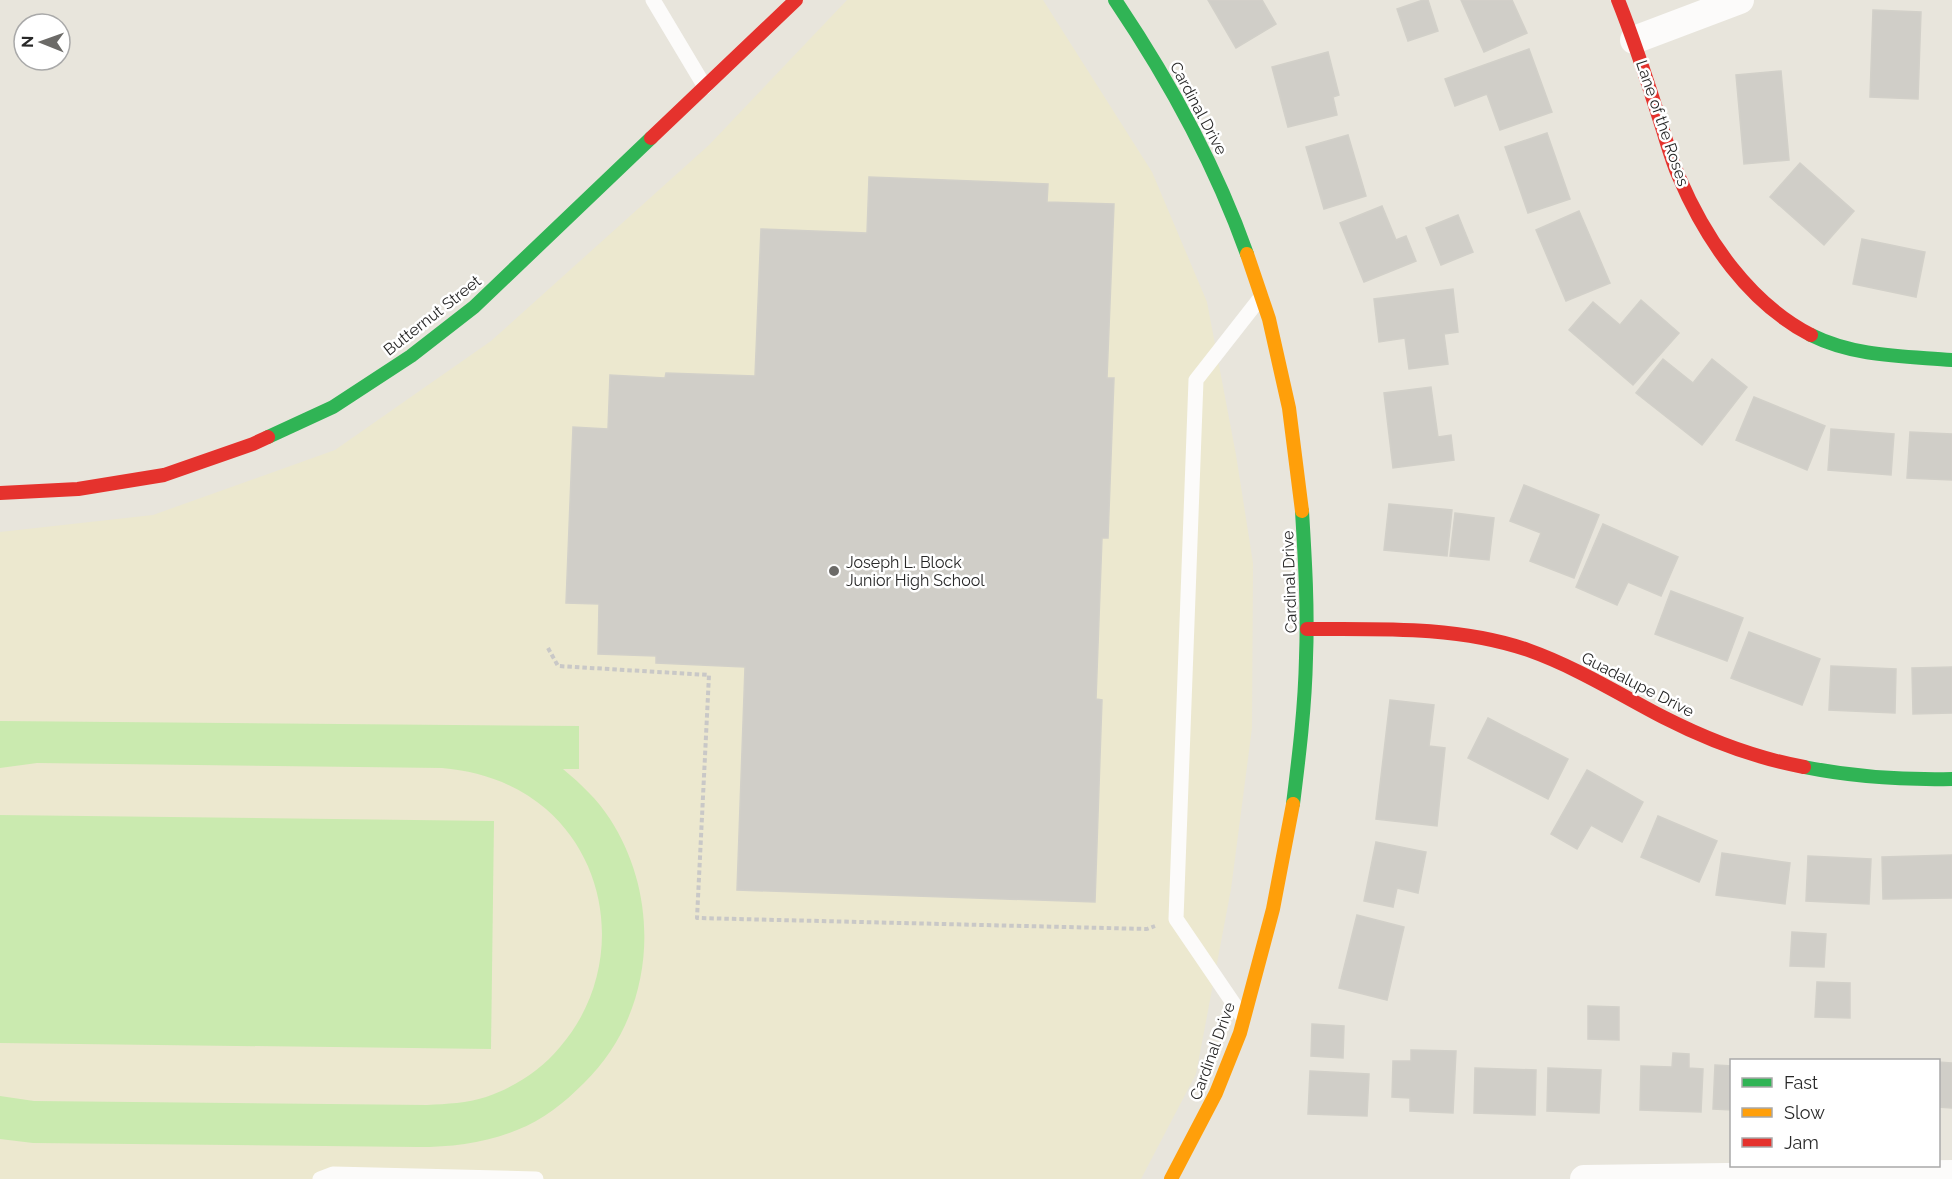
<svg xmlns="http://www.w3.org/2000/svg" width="1952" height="1179" font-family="Raleway,sans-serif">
<rect width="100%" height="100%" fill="#e8e5dc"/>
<!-- education -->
<polygon fill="#ece8cf" points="847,0 1043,0 1152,172 1207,302 1236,455 1253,563 1252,728 1231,889 1196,1074 1141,1179 0,1179 0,532 153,515 335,450 491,341 709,145"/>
<!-- pitch -->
<g fill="#caeaaf">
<path d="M0 721 579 726V769H563C581 784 597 799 610 819 663 901 655 1014 584 1083 564 1103 543 1120 517 1130 485 1143 452 1147 418 1147L33 1143 0 1139V1096L34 1101 427 1105C447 1104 467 1103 486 1097 515 1087 541 1070 560 1047 620 978 616 870 546 809 517 784 480 771 442 768L37 763 0 768Z"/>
<polygon points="0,815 494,821 491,1049 0,1043"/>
</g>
<!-- building -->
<g fill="#d0cec8" stroke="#d2d0c9" stroke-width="1.5">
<polygon points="1208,0 1262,0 1276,24 1236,48"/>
<polygon points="1423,0 1428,0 1438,31 1408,41 1397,9"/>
<polygon points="1461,0 1512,0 1527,33 1484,52"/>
<polygon points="1873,10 1921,12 1918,99 1870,97"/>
<polygon points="1529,49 1552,112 1500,130 1487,94 1455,106 1445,79"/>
<polygon points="1328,52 1339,95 1333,97 1337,115 1288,127 1272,67"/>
<polygon points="1781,71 1789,160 1744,164 1736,75"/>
<polygon points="1547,133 1570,199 1528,213 1505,147"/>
<polygon points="1348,135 1366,196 1324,209 1306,147"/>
<polygon points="1800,163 1854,211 1824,245 1770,197"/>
<polygon points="869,177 1048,184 1047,202 1114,204 1107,378 1114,378 1108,538 1102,538 1096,699 1102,700 1095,902 737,890 745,667 656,663 656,656 598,654 599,604 566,603 573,427 608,429 610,375 665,378 666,373 755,376 761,229 867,233"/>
<polygon points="1382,206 1396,240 1406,236 1416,261 1364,282 1340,223"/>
<polygon points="1579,211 1610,283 1566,301 1536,230"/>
<polygon points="1458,215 1473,252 1441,265 1426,228"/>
<polygon points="1862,239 1925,252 1916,297 1853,284"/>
<polygon points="1453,289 1458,332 1444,334 1448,364 1409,369 1405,338 1379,342 1374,299"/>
<polygon points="1641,300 1679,333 1633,385 1569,330 1593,302 1620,325"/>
<polygon points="1663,359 1693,383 1712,359 1747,387 1702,445 1636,393"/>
<polygon points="1431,387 1438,437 1451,435 1454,460 1393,468 1384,393"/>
<polygon points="1754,397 1825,426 1807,470 1736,440"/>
<polygon points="1831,429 1894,434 1891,475 1828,470"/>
<polygon points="1910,432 1952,434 1952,480 1907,478"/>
<polygon points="1524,485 1599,515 1574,578 1530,561 1541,533 1510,521"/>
<polygon points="1389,504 1452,510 1447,556 1384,550"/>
<polygon points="1455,513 1494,518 1489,560 1450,556"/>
<polygon points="1603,524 1678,557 1661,596 1628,582 1617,605 1576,587"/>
<polygon points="1671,591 1743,618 1727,661 1655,634"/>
<polygon points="1749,632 1820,659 1802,705 1731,678"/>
<polygon points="1831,666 1896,669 1895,713 1829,710"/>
<polygon points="1952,667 1952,713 1913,714 1912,668"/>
<polygon points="1390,700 1434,705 1429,746 1445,748 1437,826 1376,819"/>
<polygon points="1488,718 1568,759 1548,799 1468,758"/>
<polygon points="1587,770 1643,802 1622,842 1591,825 1577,849 1551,834"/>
<polygon points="1658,816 1717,841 1699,882 1641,857"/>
<polygon points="1376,842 1426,852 1418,893 1397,888 1393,907 1364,901"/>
<polygon points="1722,853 1790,863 1785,904 1716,895"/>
<polygon points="1952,855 1952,898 1883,899 1882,857"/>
<polygon points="1808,856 1871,859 1869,904 1806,901"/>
<polygon points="1357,915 1404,927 1387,1000 1339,988"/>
<polygon points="1792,932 1826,934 1824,967 1790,966"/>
<polygon points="1817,982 1850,983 1850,1018 1815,1017"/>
<polygon points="1588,1006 1619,1007 1619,1040 1588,1039"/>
<polygon points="1312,1024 1344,1026 1343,1058 1311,1056"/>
<polygon points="1411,1050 1456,1051 1453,1113 1410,1111 1410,1098 1392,1097 1393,1061 1411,1061"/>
<polygon points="1673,1053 1689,1054 1689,1068 1703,1069 1701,1112 1640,1110 1641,1066 1672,1067"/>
<polygon points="1938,1062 1952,1063 1952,1108 1938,1107"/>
<polygon points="1715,1065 1732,1066 1732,1110 1713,1109"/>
<polygon points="1475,1068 1536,1070 1535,1115 1474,1113"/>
<polygon points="1548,1068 1601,1070 1599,1113 1547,1111"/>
<polygon points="1310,1071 1369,1074 1367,1116 1308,1114"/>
</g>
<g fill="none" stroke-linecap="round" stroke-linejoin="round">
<!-- path -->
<polyline stroke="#c9c8c7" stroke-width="4" stroke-dasharray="4.5 3" stroke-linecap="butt" points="548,648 558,666 709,675 697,918 1147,929 1155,926"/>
<!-- lane -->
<g stroke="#fcfbfa" stroke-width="15">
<polyline points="653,0 705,87"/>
<polyline points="1242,1016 1176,919 1196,380 1261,297"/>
<polyline points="320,1179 333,1174 536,1179"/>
</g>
<!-- street -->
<g stroke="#fcfbfa" stroke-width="28">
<polyline points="1634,40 1740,0"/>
<polyline points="1584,1179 1952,1174"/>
</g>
<!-- fast -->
<g stroke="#30b455" stroke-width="14">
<path d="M1115 0C1169 80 1215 164 1247 254"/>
<path d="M1811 335C1855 357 1904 356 1952 360"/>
<polyline points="268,437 333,407 411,356 474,307 651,138"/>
<path d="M1804 767C1853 777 1902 780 1952 779"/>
<path d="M1293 804C1299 756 1305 707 1306 658 1308 609 1305 560 1302 511"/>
</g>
<!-- slow -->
<g stroke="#ff9f0a" stroke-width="14">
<polyline points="1247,254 1269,319 1289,408 1302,511"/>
<polyline points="1171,1179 1216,1093 1240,1033 1273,909 1293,804"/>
</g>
<!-- jam -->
<g stroke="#e5322d" stroke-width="14">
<path d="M1618 0C1634 40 1647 80 1660 121 1666 139 1671 159 1679 177 1706 240 1749 303 1811 335"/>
<polyline points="651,138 796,0"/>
<polyline points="0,493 78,489 164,475 253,444 268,437"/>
<path d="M1307 629C1381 629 1458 626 1528 650 1576 667 1619 694 1663 717 1708 740 1755 758 1804 767"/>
</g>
</g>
<!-- markers -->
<circle fill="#6b6a67" stroke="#fff" stroke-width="2" cx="834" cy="571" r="6"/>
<g text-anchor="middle" stroke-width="5" stroke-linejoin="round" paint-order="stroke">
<!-- street labels -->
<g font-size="16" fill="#282828" stroke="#fff">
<text transform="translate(1199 108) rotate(62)" y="6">Cardinal Drive</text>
<text transform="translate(1663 123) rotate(71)" y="6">Lane of the Roses</text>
<text transform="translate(432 315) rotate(-38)" y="6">Butternut Street</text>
<text transform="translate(1289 582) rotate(-92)" y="6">Cardinal Drive</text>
<text transform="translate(1638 684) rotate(27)" y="6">Guadalupe Drive</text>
<text transform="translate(1212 1051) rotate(-70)" y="6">Cardinal Drive</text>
</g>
<!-- poi labels -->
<g font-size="16" fill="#282828" stroke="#fff" text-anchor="start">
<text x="846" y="568">Joseph L. Block<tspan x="846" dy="18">Junior High School</tspan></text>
</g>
</g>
<!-- legend -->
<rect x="1730" y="1059" width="210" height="108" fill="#ffffff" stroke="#a9a9a9" stroke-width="1.5"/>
<rect x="1742" y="1078" width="30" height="9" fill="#30b455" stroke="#a9a9a9" stroke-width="1.5"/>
<text x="1784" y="1089" font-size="18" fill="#282828">Fast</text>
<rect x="1742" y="1108" width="30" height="9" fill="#ff9f0a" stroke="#a9a9a9" stroke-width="1.5"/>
<text x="1784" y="1119" font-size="18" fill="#282828">Slow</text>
<rect x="1742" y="1138" width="30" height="9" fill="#e5322d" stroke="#a9a9a9" stroke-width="1.5"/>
<text x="1784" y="1149" font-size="18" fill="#282828">Jam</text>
<!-- north arrow -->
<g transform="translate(42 42) rotate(271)"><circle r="28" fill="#ffffff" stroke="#a9a9a9" stroke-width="1.5"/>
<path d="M0-4.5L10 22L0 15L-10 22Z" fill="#6b6a67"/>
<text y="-9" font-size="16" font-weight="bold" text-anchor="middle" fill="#282828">N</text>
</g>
</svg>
